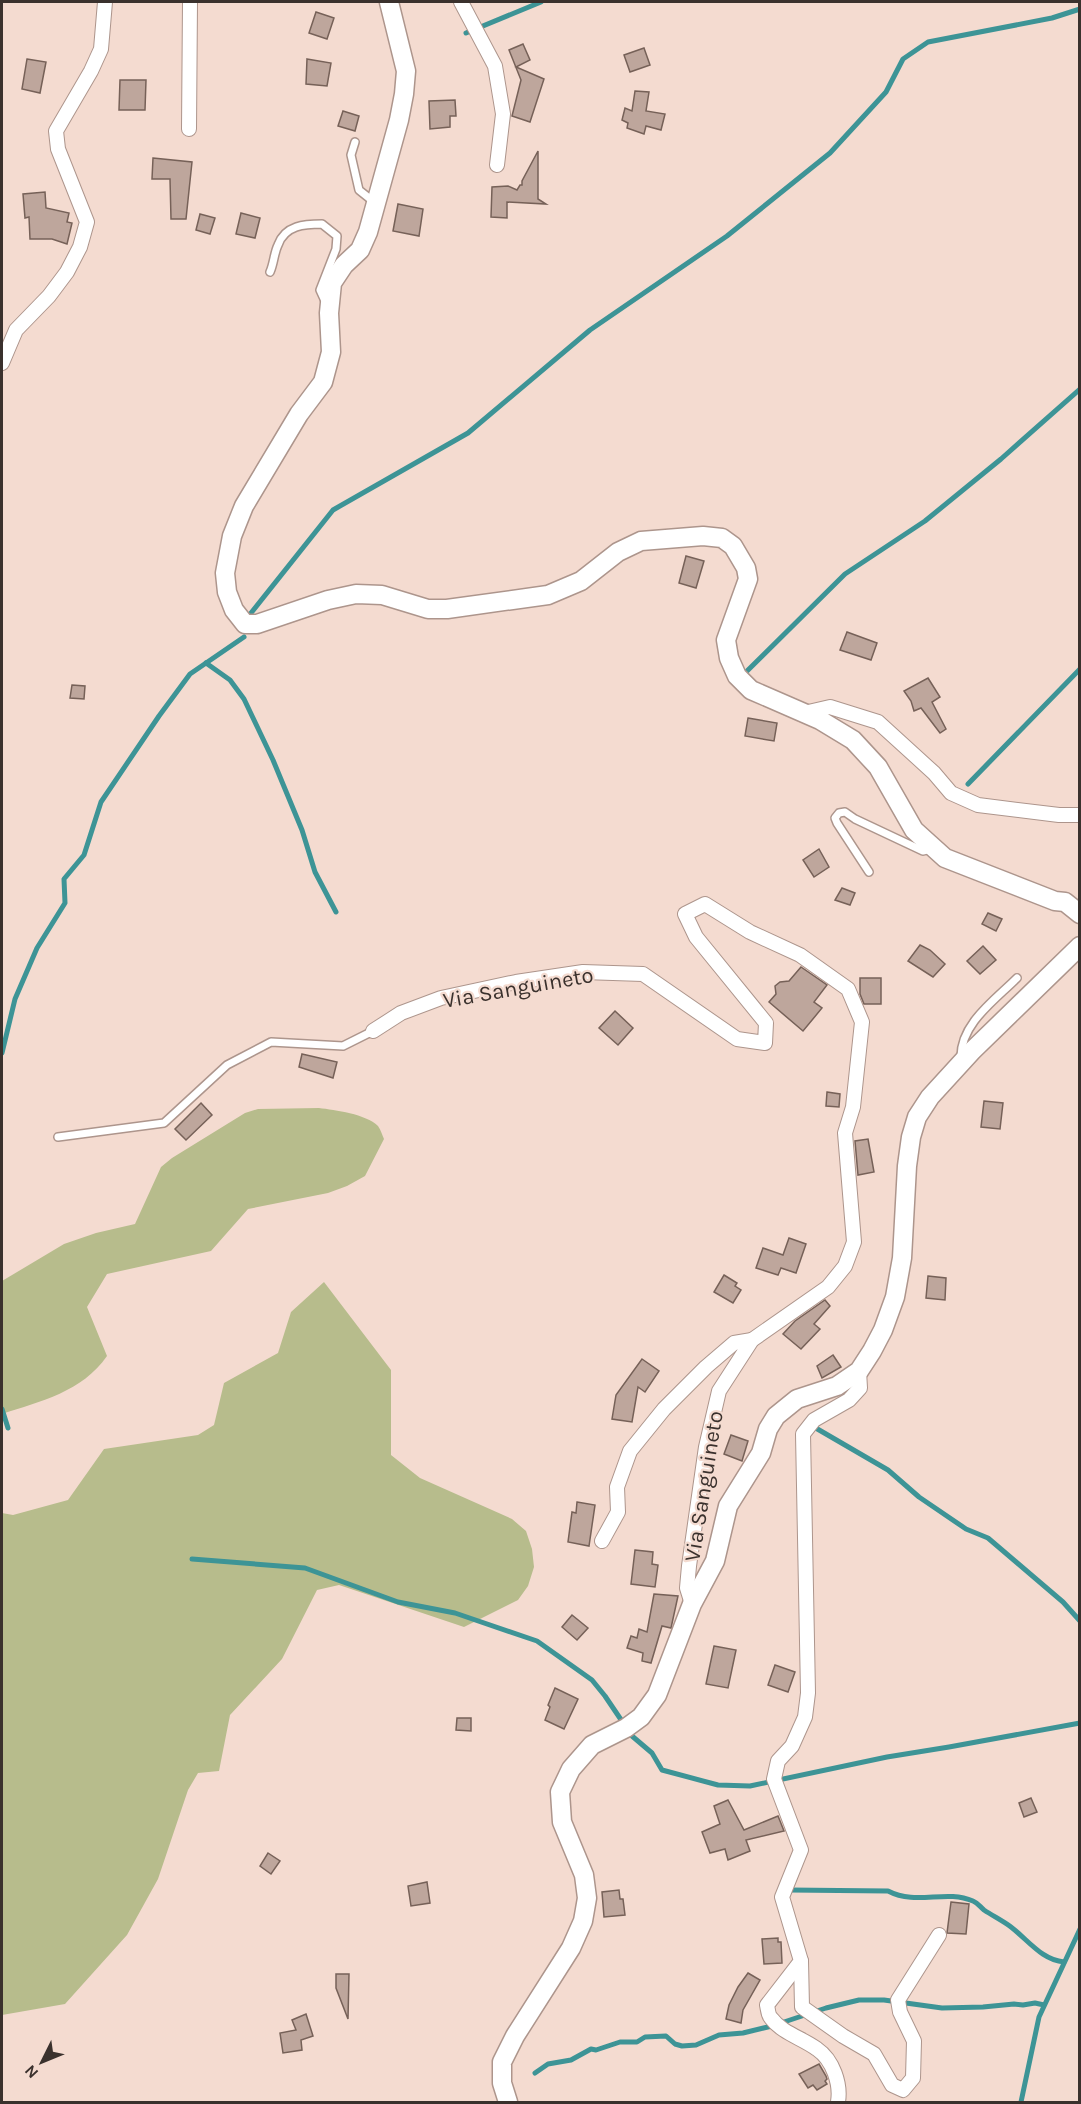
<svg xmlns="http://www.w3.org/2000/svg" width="1081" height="2104" font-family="Karla,sans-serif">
<rect width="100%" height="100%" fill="#f4dbd0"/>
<!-- green -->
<g fill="#b7bc8c">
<path d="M319 1108C335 1110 366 1114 378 1126 381 1130 382 1135 384 1139L365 1176 347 1186 328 1193 248 1209 211 1251 107 1274 87 1307 107 1356C82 1392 41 1401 2 1414V1281L64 1244 96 1233 135 1224 161 1167 172 1158 245 1113 258 1109Z"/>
<polygon points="324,1282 391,1370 391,1455 420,1478 512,1519 526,1531 532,1549 534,1567 528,1586 518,1600 464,1627 339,1585 317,1590 282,1659 230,1715 219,1771 198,1773 188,1790 158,1879 127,1935 65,2004 2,2015 2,1513 13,1515 68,1500 104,1449 198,1435 214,1425 224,1383 278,1353 291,1312"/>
</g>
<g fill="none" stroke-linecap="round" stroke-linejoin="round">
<!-- stream -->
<g stroke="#3d9496" stroke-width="5">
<polyline points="466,33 541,2"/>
<polyline points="251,613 333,510 468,433 590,330 727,236 830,153 886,92 903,59 928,42 1052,18 1080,9"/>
<polyline points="206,663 230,680 244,699 273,760 302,830 315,872 336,912"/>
<polyline points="743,675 845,574 925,521 1001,459 1080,389"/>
<polyline points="968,784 1080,669"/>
<polyline points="2,1053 15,999 37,948 65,903 64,879 84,855 101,802 159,716 190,674 244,637"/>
<polyline points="2,1409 8,1428"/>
<polyline points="814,1427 888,1470 919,1497 966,1529 988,1538 1063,1602 1080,1621"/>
<polyline points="192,1559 305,1568 398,1602 455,1613 537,1641 592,1680 605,1696 632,1736 652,1753 662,1770 718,1785 750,1786 887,1757 949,1747 1080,1723"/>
<path d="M789 1890 888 1891C917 1906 945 1889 973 1901 978 1903 980 1907 984 1910 993 1916 1003 1921 1011 1927 1029 1941 1042 1960 1064 1962"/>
<polyline points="535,2073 548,2064 571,2060 591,2049 596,2050 620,2042 637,2042 645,2037 666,2036 675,2044 682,2046 696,2045 719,2035 743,2033 772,2026 826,2008 859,2000 884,2000 942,2008 983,2007 1014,2004 1023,2005 1035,2003 1044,2005"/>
<polyline points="1021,2102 1039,2017 1080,1929"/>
</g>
</g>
<!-- building -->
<g fill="#bea69c" stroke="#766158" stroke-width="1.5">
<polygon points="316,12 334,18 327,39 309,33"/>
<polygon points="523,44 530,60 516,67 544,79 530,122 512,116 521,80 509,50"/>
<polygon points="644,48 650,65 630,72 624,55"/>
<polygon points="27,59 46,62 40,93 22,89"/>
<polygon points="307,59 331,63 327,86 306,84"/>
<polygon points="120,80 146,80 145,110 119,110"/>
<polygon points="635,91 649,92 646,111 665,114 661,130 646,126 644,134 627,128 628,123 622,120 625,108 632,111"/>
<polygon points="455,100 456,116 450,116 450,127 430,129 429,101"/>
<polygon points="343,111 359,116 355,131 338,126"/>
<polygon points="538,151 538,199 546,204 507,202 507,218 491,217 492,187 508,186 517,190 520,185 522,185 522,181"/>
<polygon points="153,158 192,162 186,219 171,219 170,179 152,179"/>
<polygon points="45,192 46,208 69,213 67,222 72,223 67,244 52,239 30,239 29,217 25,218 23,194"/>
<polygon points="398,204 423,209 419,236 393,231"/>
<polygon points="241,213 260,218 255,238 236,234"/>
<polygon points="200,214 215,218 210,234 196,230"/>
<polygon points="686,556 704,561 696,588 679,583"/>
<polygon points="847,632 877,643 871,660 840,650"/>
<polygon points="928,678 940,697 932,702 946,729 940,733 921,708 914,711 911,701 904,691"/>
<polygon points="72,685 85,686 84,699 70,698"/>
<polygon points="748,718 777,723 774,741 745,736"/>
<polygon points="819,849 829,867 814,877 803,860"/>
<polygon points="842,888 855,893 850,905 835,900"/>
<polygon points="988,913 1002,919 996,931 982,924"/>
<polygon points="920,945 930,950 945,964 933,977 908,961"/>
<polygon points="983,946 996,960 980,974 967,961"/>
<polygon points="801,967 827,985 814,1002 822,1008 803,1031 769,1002 776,994 775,986 780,982 789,981"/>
<polygon points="860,978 881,978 881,1004 864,1004 860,994"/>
<polygon points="615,1011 633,1028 618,1045 599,1028"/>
<polygon points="302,1054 337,1062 333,1078 299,1067"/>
<polygon points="827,1092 840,1094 839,1107 826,1106"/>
<polygon points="984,1101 1003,1103 1000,1129 981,1127"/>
<polygon points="201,1103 212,1115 186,1140 175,1129"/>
<polygon points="868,1139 874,1172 858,1175 855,1141"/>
<polygon points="789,1238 806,1244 796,1273 781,1268 778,1275 756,1268 763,1248 783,1255"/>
<polygon points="724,1275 737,1283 735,1286 741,1290 733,1303 714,1292"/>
<polygon points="928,1276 946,1278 945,1300 926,1298"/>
<polygon points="825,1300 830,1306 814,1324 820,1329 801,1349 783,1334 795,1321"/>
<polygon points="833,1355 841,1367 822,1378 817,1366"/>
<polygon points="642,1359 659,1371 645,1392 638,1387 632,1422 612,1419 616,1395"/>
<polygon points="731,1435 748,1441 742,1461 724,1454"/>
<polygon points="577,1502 595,1505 589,1546 568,1542 572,1512 576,1513"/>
<polygon points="635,1550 653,1552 652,1564 658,1565 655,1587 631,1584"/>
<polygon points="654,1594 678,1596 671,1628 662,1626 651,1663 642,1661 643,1653 627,1648 631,1636 637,1638 639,1629 647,1632"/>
<polygon points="572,1615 588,1628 577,1640 562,1627"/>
<polygon points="714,1646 736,1650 728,1688 706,1684"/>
<polygon points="775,1665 795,1672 788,1692 768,1685"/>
<polygon points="555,1688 578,1699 564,1729 545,1720 550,1707 548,1705"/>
<polygon points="457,1718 471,1718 471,1731 456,1730"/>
<polygon points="1031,1798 1037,1812 1024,1817 1019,1803"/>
<polygon points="728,1800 744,1830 778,1816 784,1831 746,1840 750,1851 728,1860 725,1849 710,1853 702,1832 720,1824 714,1806"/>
<polygon points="268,1853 280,1861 271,1874 260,1866"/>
<polygon points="427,1882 430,1903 411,1906 408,1886"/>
<polygon points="619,1890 620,1899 623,1899 625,1915 604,1917 602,1892"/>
<polygon points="951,1902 969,1904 966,1934 947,1933"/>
<polygon points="778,1938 778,1942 781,1942 782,1963 764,1964 762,1939"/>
<polygon points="748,1973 760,1980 743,2010 741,2023 726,2019 729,2005 738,1987"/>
<polygon points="336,1974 349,1974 348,2019 336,1988"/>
<polygon points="306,2014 313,2036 301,2040 302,2050 283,2053 280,2033 296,2030 292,2020"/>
<polygon points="819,2064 826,2076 827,2079 825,2081 827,2084 817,2090 813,2085 808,2088 799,2074"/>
</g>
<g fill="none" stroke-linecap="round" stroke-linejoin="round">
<!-- service casing -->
<g stroke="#ad958c" stroke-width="10">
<g id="service">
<polyline points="355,142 351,155 359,190 374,202"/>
<path d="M270 272C274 263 274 253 278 245 285 225 305 224 322 224L337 236 336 249 320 290 325 301"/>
<polyline points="869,872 837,823 835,818 839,813 845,812 855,819 923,851 931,849"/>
<path d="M961 1058C960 1024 995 1000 1017 978"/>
<polyline points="58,1137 164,1123 227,1065 271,1042 343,1046 373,1031"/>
</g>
</g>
<!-- minor casing -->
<g stroke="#ad958c" stroke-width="16">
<g id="minor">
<polyline points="461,2 495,66 503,114 497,165"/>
<polyline points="189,129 190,2"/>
<polyline points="2,363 16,330 49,296 67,272 80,247 87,222 58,149 56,131 91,71 101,49 105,2"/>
<polyline points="804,713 830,707 878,722 934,773 951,793 978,805 1059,815 1080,815"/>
<polyline points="373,1031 401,1013 441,998 516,982 583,972 643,974 737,1039 765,1043 766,1023 696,937 685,914 705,904 750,932 800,955 848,989 862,1022 853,1107 845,1133 854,1242 845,1266 828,1287 752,1340 719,1391 706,1447 689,1566 687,1588 692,1604"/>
<polyline points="602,1541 618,1512 617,1487 630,1451 664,1409 706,1367 734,1343 752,1340"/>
<polyline points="801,1961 802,2007 843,2036 874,2054 892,2085 903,2090 913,2078 914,2041 900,2012 898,2000 939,1935"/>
<path d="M838 2102C841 2084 833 2060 817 2049 802 2038 782 2033 771 2018 768 2015 768 2009 767 2005L801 1961 782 1897 801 1850 774 1779 778 1761 792 1746 805 1717 808 1693 803 1434 814 1420 849 1400 860 1388 859 1371"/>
</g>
</g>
<!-- tertiary casing -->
<g stroke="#ad958c" stroke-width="21">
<g id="tertiary">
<polyline points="389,2 406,71 404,94 399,120 368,232 360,250 344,265 332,283 329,313 331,352 323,382 299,414 244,506 232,536 225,573 227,592 234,610 245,624 257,624 328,600 356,594 382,595 428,609 447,609 548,595 581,581 618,552 641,541 703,536 722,538 733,546 746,568 748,579 726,640 729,658 737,676 751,690 820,720 853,740 878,767 914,830 945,858 1055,901 1065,902 1080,914"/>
<polyline points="508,2102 502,2083 502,2062 515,2036 571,1948 583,1921 587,1898 584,1875 562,1822 560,1792 571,1769 592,1745 626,1728 641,1717 657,1695 692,1604 715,1561 728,1506 761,1453 768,1429 776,1416 797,1399 837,1386 859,1371 872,1351 883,1330 895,1297 902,1258 907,1166 911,1137 917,1117 930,1097 973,1050 1080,946"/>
</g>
</g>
<!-- service -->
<use href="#service" stroke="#fff" stroke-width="7"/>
<!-- minor -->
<use href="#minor" stroke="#fff" stroke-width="14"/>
<!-- tertiary -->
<use href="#tertiary" stroke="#fff" stroke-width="18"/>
</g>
<g text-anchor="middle" stroke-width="4.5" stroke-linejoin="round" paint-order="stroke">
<!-- street labels -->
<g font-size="22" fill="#3a312d" stroke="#f4dbd0">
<text transform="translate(518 987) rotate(-10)" y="8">Via Sanguineto</text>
<text transform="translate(703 1486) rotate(-81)" y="8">Via Sanguineto</text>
</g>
</g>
<!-- border -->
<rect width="1081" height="2104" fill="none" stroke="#3a312d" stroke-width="6"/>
<!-- north arrow -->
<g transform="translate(42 2062) rotate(227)" stroke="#f4dbd0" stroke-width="4.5" paint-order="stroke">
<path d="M0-4.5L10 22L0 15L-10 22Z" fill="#3a312d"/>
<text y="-9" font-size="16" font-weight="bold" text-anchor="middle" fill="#3a312d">N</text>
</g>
</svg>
